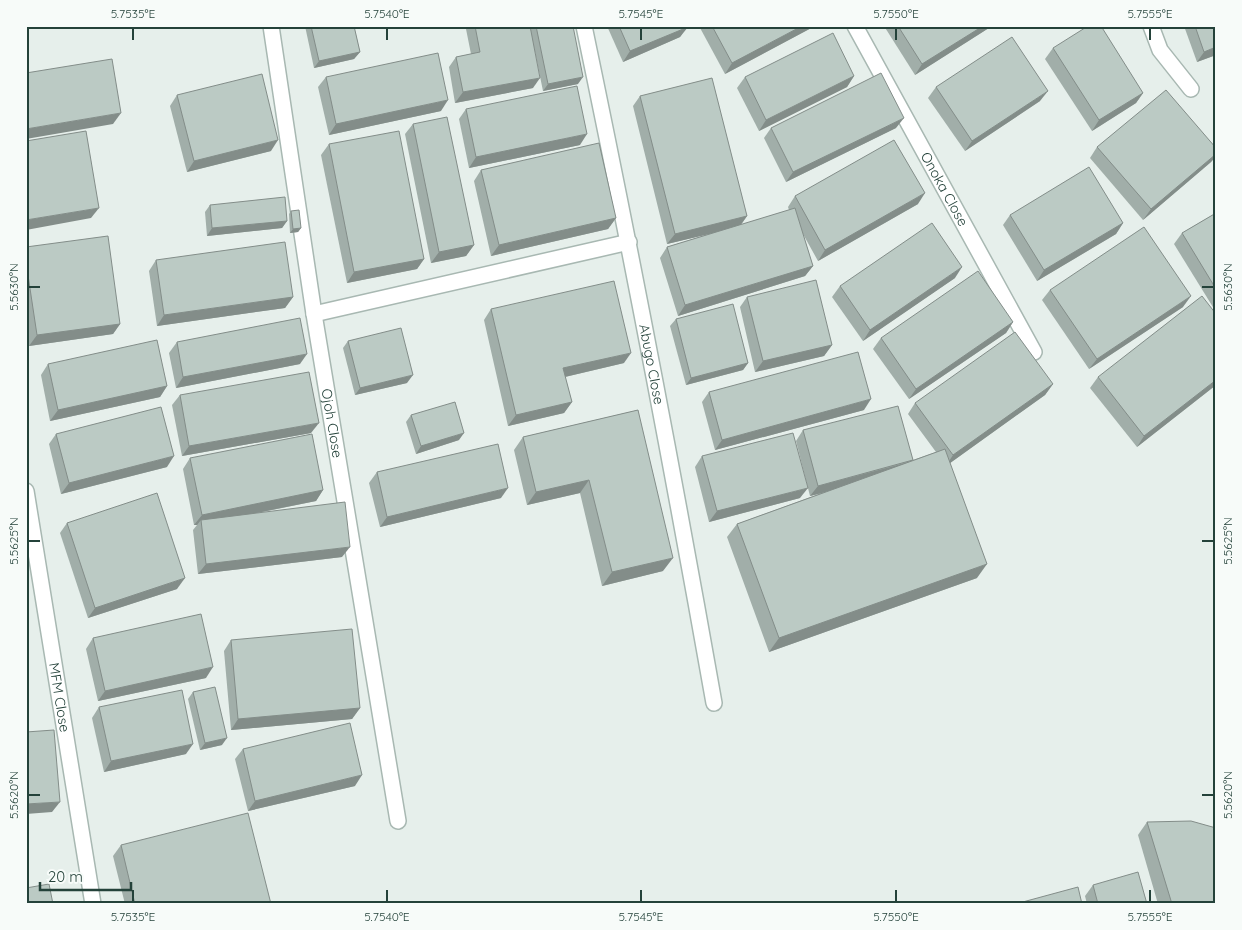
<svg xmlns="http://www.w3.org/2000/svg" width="1242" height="930" font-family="Quicksand,sans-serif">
<rect width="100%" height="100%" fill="#e6efeb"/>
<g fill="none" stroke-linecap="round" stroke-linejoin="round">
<!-- street casing -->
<g stroke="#a8b8b2" stroke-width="18">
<g id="street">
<path id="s1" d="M271 26 314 314 398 821"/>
<path id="s2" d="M584 26C631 251 674 477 714 703"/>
<path id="s3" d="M855 26 1034 352"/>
<polyline points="1151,26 1160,50 1191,89"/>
<polyline points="314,314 629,242"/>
<path id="s4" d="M26 491 93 904"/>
</g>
</g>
<!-- street -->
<use href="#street" stroke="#fff" stroke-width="15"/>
</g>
<!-- wall -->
<g fill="#a1aea9">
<polygon points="305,26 354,26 360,52 354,59 314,68"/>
<polygon points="468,26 573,26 578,84 543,91 535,52 533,88 455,103 449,67 456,57 471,54 466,29"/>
<polygon points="607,26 687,26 680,37 623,62"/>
<polygon points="699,26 815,26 725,74"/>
<polygon points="884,26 992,26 915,75"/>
<polygon points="1184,26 1216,26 1216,55 1197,62"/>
<polygon points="1053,48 1143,93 1136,103 1092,131 1045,59"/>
<polygon points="854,76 847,87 759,131 737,88 745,77"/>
<polygon points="326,77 441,111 329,135 318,87"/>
<polygon points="936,87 1040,101 965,151 928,98"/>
<polygon points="177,95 271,151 187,172 170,106"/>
<polygon points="640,96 747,216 741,225 789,210 788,207 795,196 918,204 818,261 803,234 813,266 805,276 678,316 660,258 667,247 712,233 667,244 633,106"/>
<polygon points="466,109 580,145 469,168 459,119"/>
<polygon points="413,124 474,245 466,256 431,263 405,134"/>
<polygon points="771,128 896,128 786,182 764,138"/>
<polygon points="329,144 424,259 417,269 347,283 321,155"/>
<polygon points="1097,147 1216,148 1216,156 1211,162 1143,220 1090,158"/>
<polygon points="481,170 616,218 608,229 491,256 474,181"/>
<polygon points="210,205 287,221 282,228 207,236 205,212"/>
<polygon points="291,211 301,228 298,232 290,233 289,214"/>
<polygon points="1216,213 1216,312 1174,244 1182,233"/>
<polygon points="1010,215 1123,223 1116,234 1037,281 1003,225"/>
<polygon points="26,247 120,324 113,334 29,346 26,324"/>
<polygon points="156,260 293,297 285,308 157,326 149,271"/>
<polygon points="955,278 863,341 832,297 840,286"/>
<polygon points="1050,290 1183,307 1089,369 1042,300"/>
<polygon points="747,297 832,345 824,356 755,372 740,307"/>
<polygon points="491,309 624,363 565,377 572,402 564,413 508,426 484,320"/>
<polygon points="676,319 748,363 743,370 686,385 670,326"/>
<polygon points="1013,322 1006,333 909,399 873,349 881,338"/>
<polygon points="348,341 407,383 355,395 343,348"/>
<polygon points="177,342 300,364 176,388 169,353"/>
<polygon points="48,364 167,386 160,397 50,421 41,375"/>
<polygon points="1098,377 1216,385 1137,447 1090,388"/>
<polygon points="1053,384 1045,395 950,463 977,578 769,652 727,537 737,524 819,494 810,496 796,441 803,430 913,460 936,452 908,414 915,403"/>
<polygon points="709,392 864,410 715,450 702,402"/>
<polygon points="180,395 311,433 182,456 172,405"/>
<polygon points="638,410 663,571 602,586 580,493 527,505 514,450 523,437"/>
<polygon points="411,415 459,440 416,454 406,422"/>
<polygon points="56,434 167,467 61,494 49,444"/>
<polygon points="702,456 800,498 709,522 695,467"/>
<polygon points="190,458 323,490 316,501 253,514 342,557 198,574 193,530 197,525 194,525 183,469"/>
<polygon points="377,472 501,498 380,527 369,483"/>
<polygon points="67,523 177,589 88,618 60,533"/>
<polygon points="93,638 206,678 98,701 86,649"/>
<polygon points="231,640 360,708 352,719 231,730 224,651"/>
<polygon points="193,692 222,745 200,750 188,699"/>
<polygon points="99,707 186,754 104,772 92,718"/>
<polygon points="243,749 355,786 248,811 235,759"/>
<polygon points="1147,822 1216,904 1158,904 1138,835"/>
<polygon points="121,845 271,904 125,904 113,856"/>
<polygon points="1093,885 1147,904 1087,904 1085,896"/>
</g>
<!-- shaded-wall -->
<g fill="#838d89">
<polygon points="802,26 815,26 725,74 732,63"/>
<polygon points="983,26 992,26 915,75 922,64"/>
<polygon points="688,27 680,37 623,62 630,51"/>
<polygon points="1216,47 1216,55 1197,62 1204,52"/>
<polygon points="360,52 354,59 314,68 319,61"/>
<polygon points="854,76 847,87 759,131 766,120"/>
<polygon points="583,77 578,84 543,91 548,84"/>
<polygon points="540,78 533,88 455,103 463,92"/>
<polygon points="1048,91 1040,101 965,151 972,141"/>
<polygon points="1143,93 1136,103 1092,131 1099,120"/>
<polygon points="448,100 441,111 329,135 336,124"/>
<polygon points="121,113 113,124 26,139 26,129"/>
<polygon points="904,118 896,128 786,182 793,172"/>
<polygon points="587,134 580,145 469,168 476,157"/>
<polygon points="278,140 271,151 187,172 194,161"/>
<polygon points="1216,154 1216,156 1211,162 1143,220 1151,209"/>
<polygon points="925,193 918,204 818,261 825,250"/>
<polygon points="99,208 91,218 26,230 26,220"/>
<polygon points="747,216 739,227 667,244 675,234"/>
<polygon points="616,218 608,229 491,256 499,245"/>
<polygon points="287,221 282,228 207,236 212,228"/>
<polygon points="1123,223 1116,234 1037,281 1044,270"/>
<polygon points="301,228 298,232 290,233 293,229"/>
<polygon points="474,245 466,256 431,263 439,252"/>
<polygon points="424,259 417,269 347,283 354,272"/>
<polygon points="813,266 805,276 678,316 685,305"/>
<polygon points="962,267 955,278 863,341 870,330"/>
<polygon points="1191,296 1183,307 1089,369 1097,359"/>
<polygon points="293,297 285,308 157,326 164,315"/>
<polygon points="1013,322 1006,333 909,399 916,389"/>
<polygon points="120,324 113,334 29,346 37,335"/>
<polygon points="832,345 824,356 755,372 763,361"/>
<polygon points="631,353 624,363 556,379 563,368"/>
<polygon points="307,354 300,364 176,388 183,377"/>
<polygon points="748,363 743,370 686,385 691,378"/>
<polygon points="413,375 407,383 355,395 360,388"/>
<polygon points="1216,380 1216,385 1137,447 1144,436"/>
<polygon points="1053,384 1045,395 946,466 953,455"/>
<polygon points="167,386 160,397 50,421 58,410"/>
<polygon points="871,399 864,410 715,450 722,440"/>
<polygon points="572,402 564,413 508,426 516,415"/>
<polygon points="319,423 311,433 182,456 189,446"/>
<polygon points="464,433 459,440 416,454 421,446"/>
<polygon points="174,456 167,467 61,494 69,483"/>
<polygon points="913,461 906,471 810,496 818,486"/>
<polygon points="589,480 580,493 527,505 536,492"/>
<polygon points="508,488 501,498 380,527 387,517"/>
<polygon points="808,488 800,498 709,522 717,511"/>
<polygon points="323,490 316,501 201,524 201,520 197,525 194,525 202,515"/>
<polygon points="350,547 342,557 198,574 206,564"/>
<polygon points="673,558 663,571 602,586 612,572"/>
<polygon points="987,564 977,578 769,652 779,638"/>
<polygon points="185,578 177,589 88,618 95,608"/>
<polygon points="213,667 206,678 98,701 105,691"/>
<polygon points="360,708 352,719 231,730 238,719"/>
<polygon points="227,738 222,745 200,750 205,743"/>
<polygon points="193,744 186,754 104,772 111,761"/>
<polygon points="362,775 355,786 248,811 255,801"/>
<polygon points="60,802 52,812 26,814 26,804"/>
</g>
<!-- building -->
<g fill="#bbcac4" stroke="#838d89">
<polygon points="311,26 354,26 360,52 319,61"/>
<polygon points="475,26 530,26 540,78 463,92 456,57 480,52"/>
<polygon points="536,26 573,26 583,77 548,84"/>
<polygon points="619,26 687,26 688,27 630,51"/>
<polygon points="712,26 802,26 732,63"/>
<polygon points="898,26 983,26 922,64"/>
<polygon points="1088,26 1101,26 1143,93 1099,120 1053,48"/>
<polygon points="1195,26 1216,26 1216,47 1204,52"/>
<polygon points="833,33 854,76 766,120 745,77"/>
<polygon points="1012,37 1048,91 972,141 936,87"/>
<polygon points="438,53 448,100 336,124 326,77"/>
<polygon points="112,59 121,113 26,129 26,73"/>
<polygon points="881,73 904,118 793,172 771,128"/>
<polygon points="262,74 278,140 194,161 177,95"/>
<polygon points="712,78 747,216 675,234 640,96"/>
<polygon points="577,86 587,134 476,157 466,109"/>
<polygon points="1166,90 1216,148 1216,154 1151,209 1097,147"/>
<polygon points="447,117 474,245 439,252 413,124"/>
<polygon points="86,131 99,208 26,220 26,141"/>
<polygon points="399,131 424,259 354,272 329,144"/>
<polygon points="894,140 925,193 825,250 795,196"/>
<polygon points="599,143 616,218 499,245 481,170"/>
<polygon points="1089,167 1123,223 1044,270 1010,215"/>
<polygon points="285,197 287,221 212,228 210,205"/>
<polygon points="795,208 813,266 685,305 667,247"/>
<polygon points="299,210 301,228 293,229 291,211"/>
<polygon points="1216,213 1216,289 1182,233"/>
<polygon points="932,223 962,267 870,330 840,286"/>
<polygon points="1144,227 1191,296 1097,359 1050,290"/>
<polygon points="108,236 120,324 37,335 26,262 26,247"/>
<polygon points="285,242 293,297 164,315 156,260"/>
<polygon points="978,271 1013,322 916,389 881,338"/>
<polygon points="816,280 832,345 763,361 747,297"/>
<polygon points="614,281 631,353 563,368 572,402 516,415 491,309"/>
<polygon points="1202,296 1216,314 1216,380 1144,436 1098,377"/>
<polygon points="733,304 748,363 691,378 676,319"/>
<polygon points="300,318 307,354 183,377 177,342"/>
<polygon points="401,328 413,375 360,388 348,341"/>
<polygon points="1015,332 1053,384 953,455 915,403"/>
<polygon points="157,340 167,386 58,410 48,364"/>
<polygon points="858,352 871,399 722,440 709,392"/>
<polygon points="309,372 319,423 189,446 180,395"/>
<polygon points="455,402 464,433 421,446 411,415"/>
<polygon points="898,406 913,460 818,486 803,430"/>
<polygon points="161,407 174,456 69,483 56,434"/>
<polygon points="638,410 673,558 612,572 589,480 536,492 523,437"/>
<polygon points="793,433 808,488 717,511 702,456"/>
<polygon points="312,434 323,490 202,515 190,458"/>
<polygon points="498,444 508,488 387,517 377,472"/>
<polygon points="945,449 987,564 779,638 737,524"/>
<polygon points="157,493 185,578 95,608 67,523"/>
<polygon points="345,502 350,547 206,564 201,520"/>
<polygon points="201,614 213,667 105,691 93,638"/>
<polygon points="352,629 360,708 238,719 231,640"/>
<polygon points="215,687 227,738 205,743 193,692"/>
<polygon points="182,690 193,744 111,761 99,707"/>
<polygon points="350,723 362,775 255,801 243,749"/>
<polygon points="54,730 60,802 26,804 26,732"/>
<polygon points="248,813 271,904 135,904 121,845"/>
<polygon points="1191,821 1216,828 1216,904 1172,904 1147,822"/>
<polygon points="1138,872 1147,904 1098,904 1093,885"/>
<polygon points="49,884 53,904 26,904 26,888"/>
<polygon points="1078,887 1082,904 1019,904 1019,903"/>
</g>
<!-- ticks -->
<path fill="none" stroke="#24423a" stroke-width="2" d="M133 28V40M387 28V40M641 28V40M896 28V40M1150 28V40M28 287H40M1202 287H1214M28 541H40M1202 541H1214M28 795H40M1202 795H1214M133 890V902M387 890V902M641 890V902M896 890V902M1150 890V902"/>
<g text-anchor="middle" stroke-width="5" stroke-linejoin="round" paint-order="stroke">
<!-- street labels -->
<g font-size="14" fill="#24423a" stroke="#f7fbf9">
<text dy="5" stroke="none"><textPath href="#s3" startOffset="186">Onoka Close</textPath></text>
<text dy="5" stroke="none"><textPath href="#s2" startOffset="345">Abugo Close</textPath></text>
<text dy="5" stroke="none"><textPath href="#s1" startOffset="402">Ojoh Close</textPath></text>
<text dy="5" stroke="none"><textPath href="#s4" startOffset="209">MFM Close</textPath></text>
</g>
</g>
<!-- border -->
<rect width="1242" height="930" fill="none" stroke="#f7fbf9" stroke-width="55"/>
<!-- scale -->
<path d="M40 882v8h91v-8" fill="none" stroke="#24423a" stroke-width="2.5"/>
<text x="48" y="882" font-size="15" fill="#24423a" stroke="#f7fbf9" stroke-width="4" paint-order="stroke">20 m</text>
<rect x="28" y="28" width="1186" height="874" fill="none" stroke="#24423a" stroke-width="2"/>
<g font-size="12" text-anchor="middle" fill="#24423a">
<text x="133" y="18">5.7535°E</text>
<text x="387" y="18">5.7540°E</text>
<text x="641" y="18">5.7545°E</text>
<text x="896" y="18">5.7550°E</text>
<text x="1150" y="18">5.7555°E</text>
<text transform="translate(14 287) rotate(-90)" y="4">5.5630°N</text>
<text transform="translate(1228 287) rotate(-90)" y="4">5.5630°N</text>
<text transform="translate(14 541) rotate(-90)" y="4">5.5625°N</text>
<text transform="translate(1228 541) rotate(-90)" y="4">5.5625°N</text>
<text transform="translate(14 795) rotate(-90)" y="4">5.5620°N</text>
<text transform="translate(1228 795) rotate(-90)" y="4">5.5620°N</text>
<text x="133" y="921">5.7535°E</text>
<text x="387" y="921">5.7540°E</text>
<text x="641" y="921">5.7545°E</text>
<text x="896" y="921">5.7550°E</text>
<text x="1150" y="921">5.7555°E</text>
</g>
</svg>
